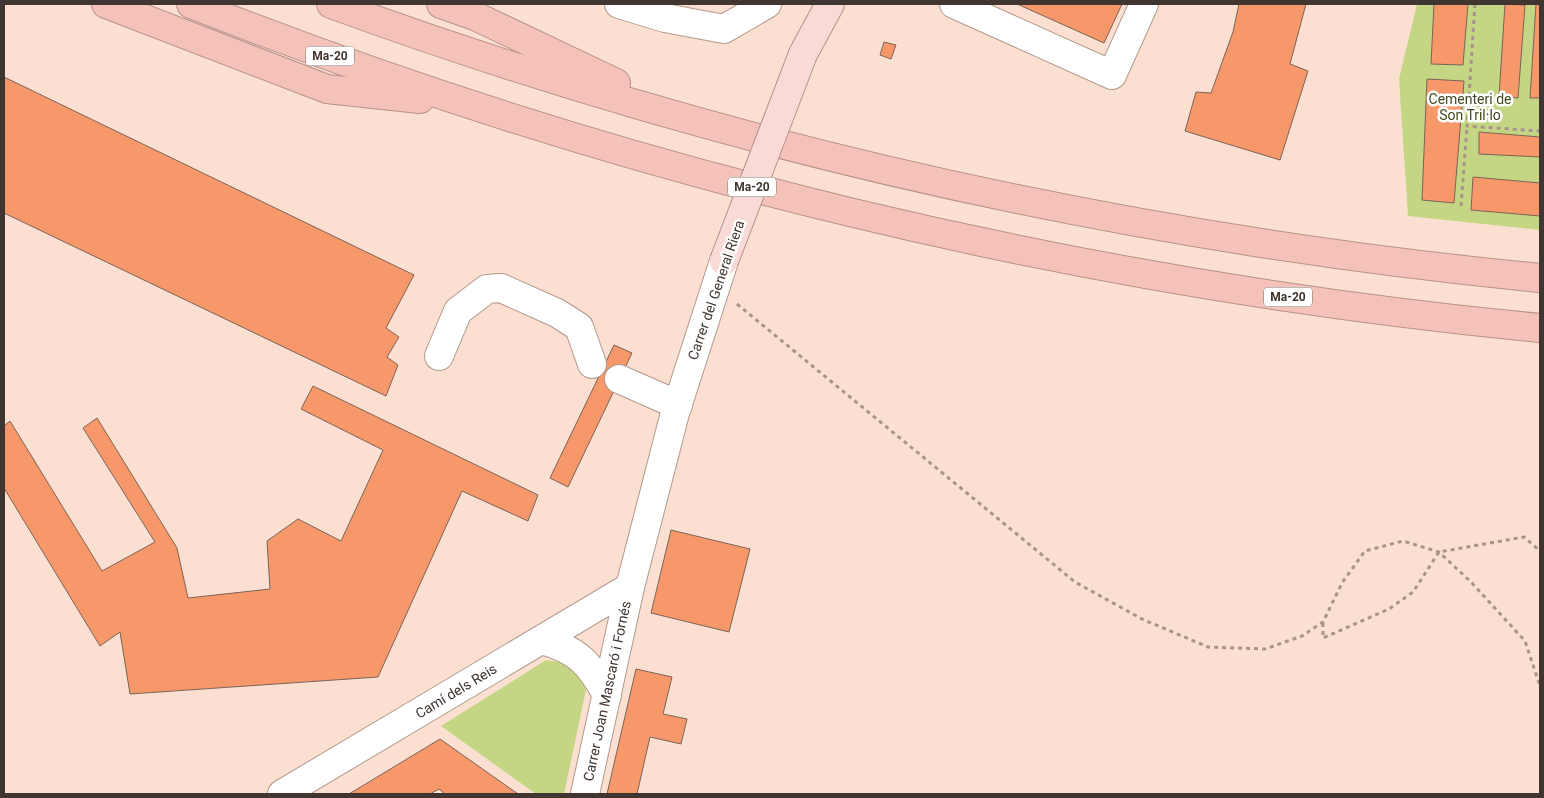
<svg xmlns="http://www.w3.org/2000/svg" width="1544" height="798" font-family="Roboto,sans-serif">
<rect width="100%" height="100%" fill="#fbe0d1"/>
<!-- green -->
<g fill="#c4d683">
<polygon points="1417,4 1540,4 1540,230 1408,216 1399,79"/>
<polygon points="546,660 570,664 587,685 564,794 536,794 441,726"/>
</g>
<!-- building -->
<g fill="#f6986a" stroke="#7b6358">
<polygon points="1017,4 1122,4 1104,43"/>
<polygon points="1239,4 1306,4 1290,64 1308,71 1280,160 1185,131 1196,92 1211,93 1233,32"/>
<polygon points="1434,4 1468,4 1463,65 1431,64"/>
<polygon points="1505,4 1525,5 1518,98 1499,96"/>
<polygon points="1536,4 1540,5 1540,98 1530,98"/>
<polygon points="884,42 896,45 891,59 880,55"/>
<polygon points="4,77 414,275 386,328 399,337 387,357 398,365 386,396 4,213"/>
<polygon points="1427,79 1464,81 1454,203 1422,200"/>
<polygon points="1479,132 1540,137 1540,157 1479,154"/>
<polygon points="1473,177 1540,183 1540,216 1471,210"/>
<polygon points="614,345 632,353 568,487 550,478"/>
<polygon points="313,386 538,495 528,521 462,491 378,677 130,694 120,632 100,646 4,488 4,426 10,421 102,571 155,542 83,428 97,418 177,548 188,598 270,589 267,541 298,519 341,541 383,450 301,409"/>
<polygon points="671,530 750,549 729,632 651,613"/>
<polygon points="636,669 672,677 663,714 687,719 681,744 650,737 637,794 607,794"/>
<polygon points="440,739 518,794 445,794 439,789 430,794 349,794"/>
</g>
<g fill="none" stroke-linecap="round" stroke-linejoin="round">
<!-- minor casing -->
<g stroke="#b2998c" stroke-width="30">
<g id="minor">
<polyline points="619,4 665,18 724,29 767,4"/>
<polyline points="954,4 1112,75 1144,4"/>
<polyline points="439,356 458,311 487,289 501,288 557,313 579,327 592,364"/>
<polyline points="619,379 678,405"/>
<path d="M542 640C577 650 589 662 607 695"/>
<polyline points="282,794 630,587"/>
<polyline points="585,794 630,587 675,413 724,261"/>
</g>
</g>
<!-- major casing -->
<g stroke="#b6918a" stroke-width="30">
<polyline id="major" points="803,54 830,4"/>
</g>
<!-- highway casing -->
<g stroke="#b6918a" stroke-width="30">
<g id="highway">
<polyline points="106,4 327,89 420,99"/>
<path d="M191 4C623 174 1079 284 1540 328"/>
<path d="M331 4C720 146 1128 238 1540 278"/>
<polyline points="441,4 475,16 616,83"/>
</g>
</g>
<!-- path -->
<g stroke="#a8948a" stroke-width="3" stroke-dasharray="4 4" stroke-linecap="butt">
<polyline points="1475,4 1467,126 1540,131"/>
<polyline points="1461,206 1467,127"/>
<polyline points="737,304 1075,582 1142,619 1208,647 1265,649 1302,636 1323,622 1342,583 1365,551 1403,541 1439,552 1471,582 1525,641 1540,686"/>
<polyline points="1323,623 1323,638 1389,609 1413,592 1439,552 1524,537 1540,551"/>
</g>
<!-- minor -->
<use href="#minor" stroke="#fff" stroke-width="28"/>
<!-- major -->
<use href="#major" stroke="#f9dad6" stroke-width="28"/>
<!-- highway -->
<use href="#highway" stroke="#f5c2ba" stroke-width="28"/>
<!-- major-bridge casing -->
<g stroke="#b6918a" stroke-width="30" stroke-linecap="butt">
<polyline id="major-bridge" points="724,261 803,54"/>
</g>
<!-- major-bridge -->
<use href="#major-bridge" stroke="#f9dad6" stroke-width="28"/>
</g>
<g text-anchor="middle" stroke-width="5" stroke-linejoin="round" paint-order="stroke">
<!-- shield labels -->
<g fill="#fff" stroke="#79726e" stroke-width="1">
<rect x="306" y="46.5" width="48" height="19" rx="4"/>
<rect x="728" y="177.5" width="48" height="19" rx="4"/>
<rect x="1264" y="287.5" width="48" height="19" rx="4"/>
</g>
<g font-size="12" font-weight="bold" fill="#403530">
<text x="330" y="60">Ma-20</text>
<text x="752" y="191">Ma-20</text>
<text x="1288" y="301">Ma-20</text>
</g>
<!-- park labels -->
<g font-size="14" fill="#414a20" stroke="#fff">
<text x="1470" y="104">Cementeri de<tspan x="1470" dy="16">Son Tril·lo</tspan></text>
</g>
<!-- street labels -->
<g font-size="14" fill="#403530" stroke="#fff">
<text transform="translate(716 290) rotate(-71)" y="5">Carrer del General Riera</text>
<text transform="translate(456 691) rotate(-31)" y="5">Camí dels Reis</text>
<text transform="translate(607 691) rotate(-78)" y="5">Carrer Joan Mascaró i Fornés</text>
</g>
</g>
<!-- border -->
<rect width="1544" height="798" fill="none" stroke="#403530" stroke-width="10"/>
</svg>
